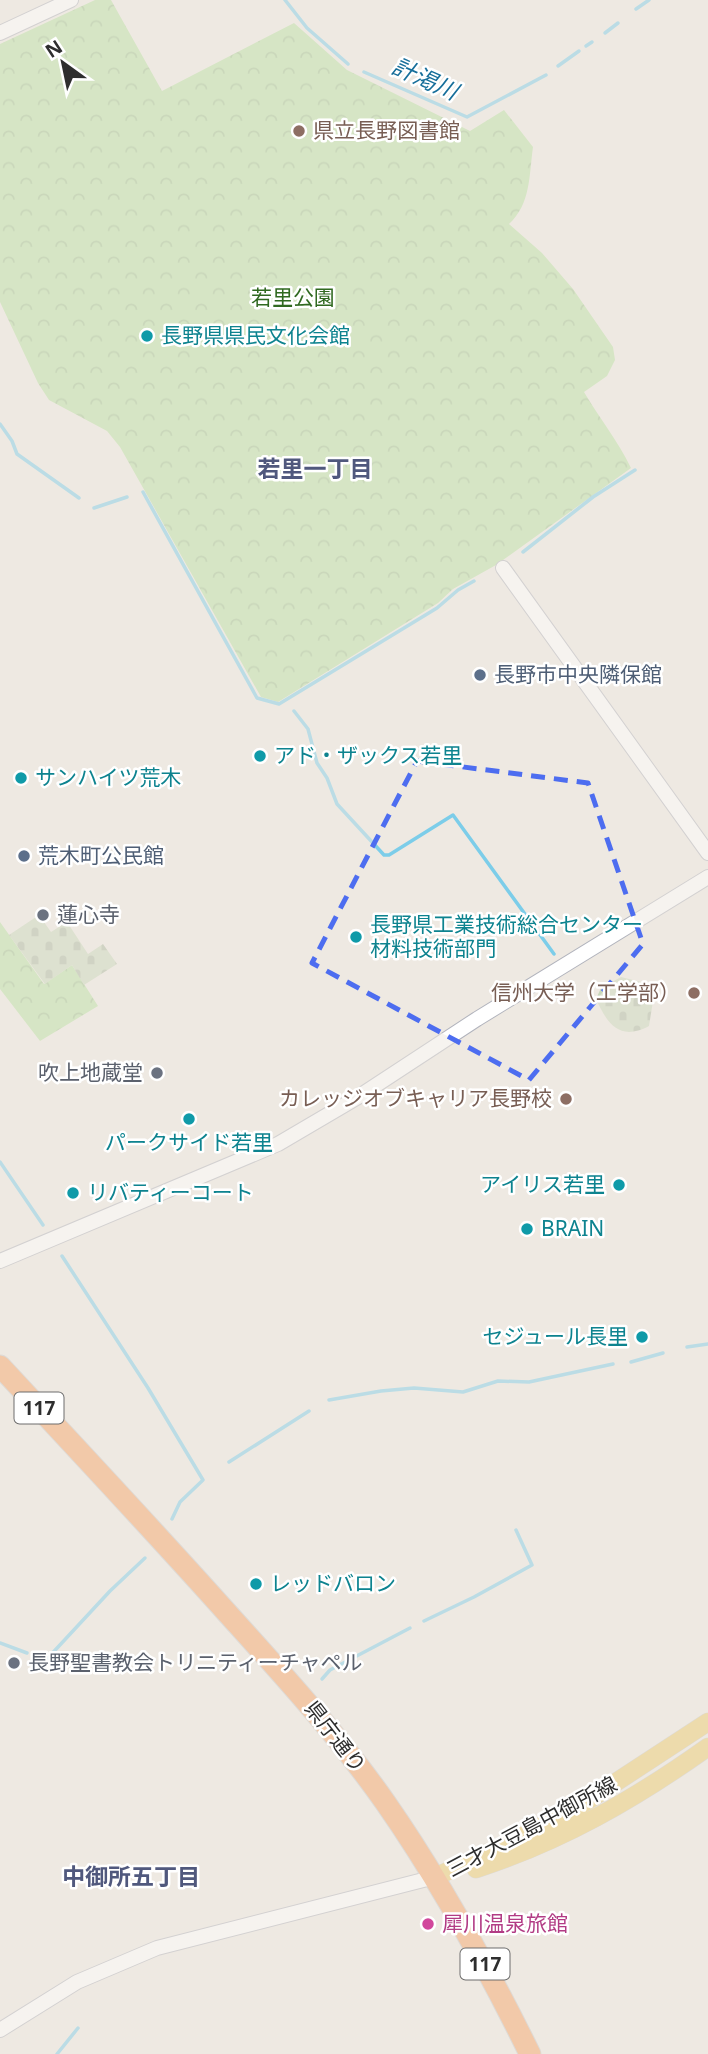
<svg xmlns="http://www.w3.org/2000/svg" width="708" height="2054" font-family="'Noto Sans','Noto Sans JP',sans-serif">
<defs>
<pattern id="forest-crowns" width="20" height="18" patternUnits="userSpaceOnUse" patternTransform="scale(1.75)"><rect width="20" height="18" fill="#b8e1a2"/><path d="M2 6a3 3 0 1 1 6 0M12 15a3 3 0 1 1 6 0" fill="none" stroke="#9ec18c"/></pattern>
<pattern id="cemetery-stones" width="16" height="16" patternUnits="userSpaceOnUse" patternTransform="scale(1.75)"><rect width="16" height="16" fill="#c8d7ba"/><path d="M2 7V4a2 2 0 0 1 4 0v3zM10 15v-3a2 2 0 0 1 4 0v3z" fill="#acb9a0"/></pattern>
</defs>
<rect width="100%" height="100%" fill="#eee9e2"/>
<!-- forest -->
<g fill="url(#forest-crowns)">
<path d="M95 0H111L162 91 294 23 347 70 470 131 504 110 533 147C529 175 531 204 509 224L542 253 573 289 613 347 615 360 607 376 584 392C600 419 618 441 631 468L496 565 453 589 438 603 278 702 261 697 120 447 107 431 49 400 38 383 0 302V44Z"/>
<polygon points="0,922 44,984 72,965 98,1006 40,1041 0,989"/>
</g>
<!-- cemetery -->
<g fill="url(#cemetery-stones)">
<polygon points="39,915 51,932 67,922 88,954 103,944 117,964 84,985 72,965 45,984 9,935"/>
<path d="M621 977 641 982 653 1001 649 1026C619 1042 607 1023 596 999L601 988Z"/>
</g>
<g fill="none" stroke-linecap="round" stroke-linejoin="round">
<!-- stream -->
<g stroke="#7ccde9" stroke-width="3.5">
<polyline points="285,0 307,28 348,64"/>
<polyline points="636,9 649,0"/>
<polyline points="605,33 618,23"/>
<polyline points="586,46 592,42"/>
<polyline points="558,66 579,51"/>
<polyline points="364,72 467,117 546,75"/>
<polyline points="0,424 12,441 17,454 79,498"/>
<polyline points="143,492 257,698 279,704 437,608 458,590 474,581"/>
<polyline points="94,508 127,497"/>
<polyline points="523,552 593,497 635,470"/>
<polyline points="294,711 308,729 317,763 327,778 337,804 384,855 389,855 453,815 554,954"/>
<polyline points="0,1162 43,1225"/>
<polyline points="62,1256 148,1388 203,1480 180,1502 172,1519"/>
<polyline points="687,1347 708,1344"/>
<polyline points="631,1362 663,1353"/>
<polyline points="329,1400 381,1391 414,1388 463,1392 498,1381 529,1382 613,1364"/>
<polyline points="229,1462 309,1411"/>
<polyline points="424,1621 474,1597 532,1565 516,1530"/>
<polyline points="0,1643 27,1653"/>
<polyline points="46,1660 110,1591 145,1558"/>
<polyline points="322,1679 330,1670 410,1628"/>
<polyline points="57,2054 78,2028"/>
</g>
<!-- minor casing -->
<g stroke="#b2b4bd" stroke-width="16">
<g id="minor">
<polyline points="0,33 71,0"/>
<polyline points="503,568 708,853"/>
<polyline points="0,1261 278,1144 358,1097 477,1019 708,877"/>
<polyline points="0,2030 77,1982 157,1948 435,1877"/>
</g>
</g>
<!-- major casing -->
<g stroke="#c9c9c9" stroke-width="19">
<g id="major">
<path d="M476 1869C562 1841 635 1799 708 1747"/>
<polyline points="435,1877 515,1840 578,1807 708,1722"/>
</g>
</g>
<!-- highway casing -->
<g stroke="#c9c9c9" stroke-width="23">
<path id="highway" d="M0 1366C77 1449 154 1531 229 1615 284 1676 338 1735 385 1802 441 1882 487 1967 530 2054"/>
</g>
<!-- minor -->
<use href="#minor" stroke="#fff" stroke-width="14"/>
<!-- major -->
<use href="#major" stroke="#eacb6b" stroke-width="18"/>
<!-- highway -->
<use href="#highway" stroke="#f5a265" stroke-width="21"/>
</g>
<!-- marked area -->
<path d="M0 0H708V2054H0ZM417 761 588 783 643 944 529 1080 312 963Z" fill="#eee9e2" fill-opacity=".55" fill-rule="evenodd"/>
<path fill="none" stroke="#4d6df0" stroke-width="5" stroke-dasharray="14 9" stroke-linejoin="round" d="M417 761 588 783 643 944 529 1080 312 963Z"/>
<!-- markers -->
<g fill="#8d6e63" stroke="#fff" stroke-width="2.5">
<circle cx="299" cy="131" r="7"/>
<circle cx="694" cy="993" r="7"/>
<circle cx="566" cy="1099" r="7"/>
</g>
<g fill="#0f9aa8" stroke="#fff" stroke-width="2.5">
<circle cx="147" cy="336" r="7"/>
<circle cx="260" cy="756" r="7"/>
<circle cx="21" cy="778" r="7"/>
<circle cx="356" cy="937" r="7"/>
<circle cx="189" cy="1119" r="7"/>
<circle cx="619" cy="1185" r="7"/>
<circle cx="73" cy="1193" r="7"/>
<circle cx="527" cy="1229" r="7"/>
<circle cx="642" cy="1337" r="7"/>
<circle cx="256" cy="1584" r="7"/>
</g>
<g fill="#5c6f8a" stroke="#fff" stroke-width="2.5">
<circle cx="480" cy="675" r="7"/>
<circle cx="24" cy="856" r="7"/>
</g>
<g fill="#6b7280" stroke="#fff" stroke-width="2.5">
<circle cx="43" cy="915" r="7"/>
<circle cx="157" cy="1073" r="7"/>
<circle cx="14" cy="1663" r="7"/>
</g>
<circle fill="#d1479c" stroke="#fff" stroke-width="2.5" cx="428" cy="1924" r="7"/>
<g text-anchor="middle" stroke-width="5" stroke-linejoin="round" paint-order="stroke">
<!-- shield labels -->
<g fill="#fff" stroke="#6d6d6d" stroke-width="2">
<rect x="14.5" y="1392.5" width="49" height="31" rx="5"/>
<rect x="460.5" y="1948.5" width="49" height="31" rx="5"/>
</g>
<g font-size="19" font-weight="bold" fill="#2e2e2e">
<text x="39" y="1415">117</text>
<text x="485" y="1971">117</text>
</g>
<!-- education labels -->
<g font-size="21" fill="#785e54" stroke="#fff" text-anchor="end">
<text x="313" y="138" text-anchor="start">県立長野図書館</text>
<text x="680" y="1000">信州大学（工学部）</text>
<text x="552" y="1106">カレッジオブキャリア長野校</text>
</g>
<!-- park labels -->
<g font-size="21" fill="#306920" stroke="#fff">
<text x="293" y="305">若里公園</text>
</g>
<!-- culture labels -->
<g font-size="21" fill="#0d838f" stroke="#fff" text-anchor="start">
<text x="161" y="343">長野県県民文化会館</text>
<text x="274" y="763">アド・ザックス若里</text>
<text x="35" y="785">サンハイツ荒木</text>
<text x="370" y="932">長野県工業技術総合センター<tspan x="370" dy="24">材料技術部門</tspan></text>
<text x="189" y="1150" text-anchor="middle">パークサイド若里</text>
<text x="605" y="1192" text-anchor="end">アイリス若里</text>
<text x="87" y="1200">リバティーコート</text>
<text x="541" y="1236">BRAIN</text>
<text x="628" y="1344" text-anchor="end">セジュール長里</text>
<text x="270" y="1591">レッドバロン</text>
</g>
<!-- service labels -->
<g font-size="21" fill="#4e5e75" stroke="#fff" text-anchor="start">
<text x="494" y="682">長野市中央隣保館</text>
<text x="38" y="863">荒木町公民館</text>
</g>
<!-- worship labels -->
<g font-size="21" fill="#5b616d" stroke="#fff" text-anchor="start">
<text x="57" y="922">蓮心寺</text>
<text x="143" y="1080" text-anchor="end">吹上地蔵堂</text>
<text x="28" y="1670">長野聖書教会トリニティーチャペル</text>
</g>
<!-- street labels -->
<g font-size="21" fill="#2e2e2e" stroke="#fff">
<text transform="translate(335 1737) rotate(52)" y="7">県庁通り</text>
<text transform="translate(532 1827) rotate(-28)" y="7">三才大豆島中御所線</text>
</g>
<!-- hotel labels -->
<g font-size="21" fill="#b23c85" stroke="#fff" text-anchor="start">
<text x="442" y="1931">犀川温泉旅館</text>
</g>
<!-- water labels -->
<g font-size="23" font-style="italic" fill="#166e9a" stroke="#fff">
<text transform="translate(425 79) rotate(24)" y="8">計渇川</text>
</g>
<!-- neighbourhood labels -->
<g font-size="23" font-weight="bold" fill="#50587d" stroke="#fff">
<text x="315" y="477">若里一丁目</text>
<text x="131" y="1885">中御所五丁目</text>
</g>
</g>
<!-- north arrow -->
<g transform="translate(63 63) rotate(327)" stroke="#ffffff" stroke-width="5" paint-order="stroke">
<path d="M0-5L12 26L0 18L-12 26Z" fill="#2e2e2e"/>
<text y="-10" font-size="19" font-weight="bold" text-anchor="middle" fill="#2e2e2e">N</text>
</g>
</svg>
